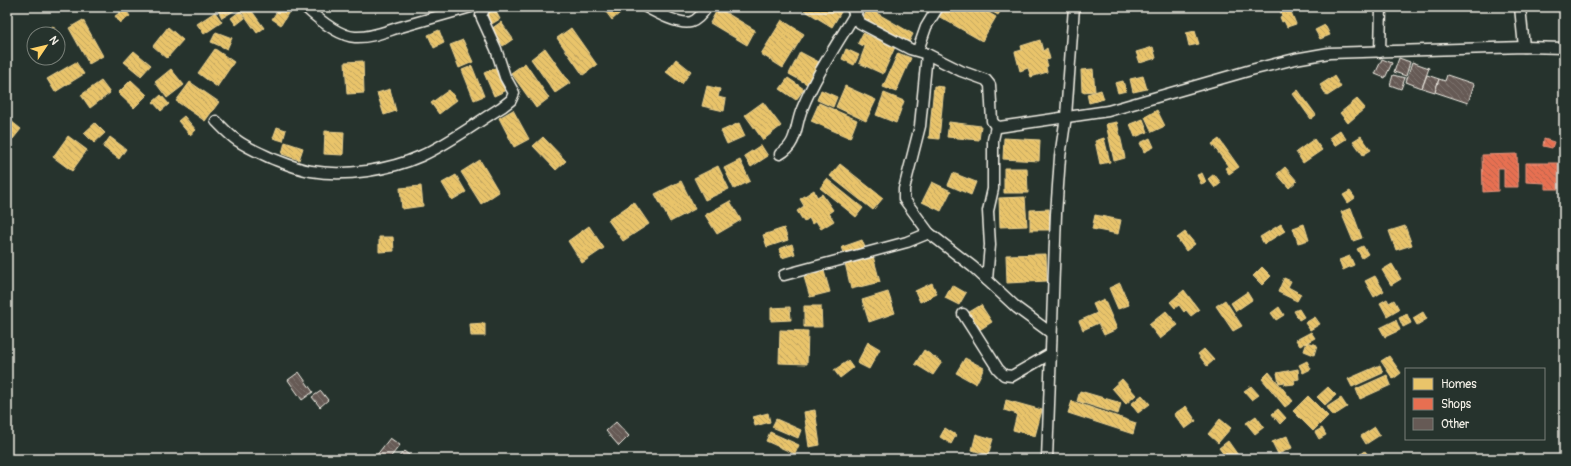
<svg xmlns="http://www.w3.org/2000/svg" width="1571" height="466" font-family="Pangolin,sans-serif">
<defs>
<pattern id="homes-back-hatch" width="6" height="6" patternUnits="userSpaceOnUse"><rect width="6" height="6" fill="#e9c46a"/><path d="M-1 5l2 2M0 0l6 6M5-1l2 2" fill="none" stroke="#c1a561"/></pattern>
<pattern id="shops-back-hatch" width="6" height="6" patternUnits="userSpaceOnUse"><rect width="6" height="6" fill="#e76f51"/><path d="M-1 5l2 2M0 0l6 6M5-1l2 2" fill="none" stroke="#b8634e"/></pattern>
<pattern id="building-back-hatch" width="6" height="6" patternUnits="userSpaceOnUse"><rect width="6" height="6" fill="#665a55"/><path d="M-1 5l2 2M0 0l6 6M5-1l2 2" fill="none" stroke="#7c726d"/></pattern>
</defs>
<rect width="100%" height="100%" fill="#26332d"/>
<filter id="ink" filterUnits="userSpaceOnUse"><feTurbulence type="fractalNoise" baseFrequency=".025" numOctaves="2"/><feDisplacementMap in="SourceGraphic" scale="8" xChannelSelector="R" yChannelSelector="G"/><feConvolveMatrix kernelMatrix="1 2 1 2 8 2 1 2 1" color-interpolation-filters="sRGB"/></filter>
<g filter="url(#ink)">
<!-- homes -->
<g fill="url(#homes-back-hatch)" stroke="#ecd290">
<polygon points="223,7 236,7 237,9 222,18 218,10"/>
<polygon points="244,7 249,7 264,28 257,33 240,9"/>
<polygon points="273,7 292,7 281,25 272,19 278,10"/>
<polygon points="605,7 615,7 620,13 612,20 603,8"/>
<polygon points="799,7 844,7 832,27"/>
<polygon points="943,7 979,7 996,17 982,41 938,16"/>
<polygon points="984,7 1003,7 998,15"/>
<polygon points="1289,7 1296,24 1287,27 1284,21 1282,22 1280,17 1282,16 1280,10"/>
<polygon points="494,8 500,19 490,25 483,14"/>
<polygon points="718,8 755,30 747,45 710,23"/>
<polygon points="868,8 913,34 908,44 863,18"/>
<polygon points="125,9 130,16 120,23 115,16"/>
<polygon points="240,11 245,18 236,25 231,18"/>
<polygon points="215,12 222,22 204,34 197,24"/>
<polygon points="83,20 103,56 89,64 69,28"/>
<polygon points="782,20 804,34 783,68 761,54"/>
<polygon points="501,22 513,39 503,46 491,29"/>
<polygon points="1325,25 1330,35 1320,39 1315,30"/>
<polygon points="53,26 58,34 40,34"/>
<polygon points="168,27 183,40 167,58 153,46"/>
<polygon points="571,28 597,65 583,75 557,38"/>
<polygon points="439,30 444,43 434,48 428,35"/>
<polygon points="1195,31 1199,44 1189,46 1186,33"/>
<polygon points="216,32 232,38 227,49 211,42"/>
<polygon points="863,33 895,47 883,74 859,63 865,47 858,43"/>
<polygon points="463,40 473,62 459,68 450,45"/>
<polygon points="1040,40 1043,51 1047,48 1050,59 1046,60 1048,66 1046,67 1047,72 1031,77 1028,68 1020,71 1015,52 1022,50 1021,46"/>
<polygon points="1153,47 1156,58 1140,63 1136,52"/>
<polygon points="545,48 570,83 555,93 531,59"/>
<polygon points="215,49 234,62 217,87 198,73"/>
<polygon points="846,49 859,55 854,65 842,59"/>
<polygon points="134,51 151,65 141,76 124,62"/>
<polygon points="800,52 819,62 807,84 789,74"/>
<polygon points="898,53 911,58 896,92 883,87"/>
<polygon points="676,59 691,71 682,84 666,72"/>
<polygon points="363,61 364,93 347,94 345,62"/>
<polygon points="76,62 84,74 55,92 47,79"/>
<polygon points="525,63 549,98 536,108 511,73"/>
<polygon points="472,66 484,96 474,100 462,70"/>
<polygon points="495,68 505,91 494,96 484,73"/>
<polygon points="171,69 184,85 167,98 155,82"/>
<polygon points="1093,69 1095,91 1082,92 1081,70"/>
<polygon points="1143,76 1147,89 1133,92 1130,79"/>
<polygon points="1334,76 1341,87 1327,96 1320,85"/>
<polygon points="788,78 804,89 796,100 780,89"/>
<polygon points="131,80 147,95 134,108 118,93"/>
<polygon points="101,81 110,93 90,108 81,95"/>
<polygon points="1123,81 1126,91 1118,93 1115,83"/>
<polygon points="190,82 219,102 205,121 176,101"/>
<polygon points="707,86 720,89 718,97 726,99 724,111 702,106"/>
<polygon points="845,86 876,100 866,121 836,107"/>
<polygon points="934,86 944,87 939,139 929,138"/>
<polygon points="390,89 396,111 384,115 377,93"/>
<polygon points="449,90 457,100 439,114 431,103"/>
<polygon points="821,90 837,97 833,107 817,100"/>
<polygon points="1101,90 1104,99 1089,103 1087,94"/>
<polygon points="1298,90 1316,115 1311,119 1293,94"/>
<polygon points="884,93 904,101 896,123 876,115"/>
<polygon points="161,95 169,104 161,111 153,102"/>
<polygon points="1357,99 1365,108 1348,123 1340,113"/>
<polygon points="763,102 781,126 763,140 745,115"/>
<polygon points="819,103 857,120 850,138 811,121"/>
<polygon points="513,110 529,139 514,147 499,118"/>
<polygon points="1157,110 1165,126 1152,132 1145,117"/>
<polygon points="184,116 196,130 190,135 178,121"/>
<polygon points="1143,119 1148,132 1135,137 1130,124"/>
<polygon points="11,121 21,129 13,139 7,134 7,126"/>
<polygon points="949,122 981,126 979,140 947,137"/>
<polygon points="1117,122 1125,158 1114,161 1106,124"/>
<polygon points="95,123 105,133 94,143 84,133"/>
<polygon points="739,123 745,136 727,144 721,131"/>
<polygon points="277,127 286,130 283,141 273,138"/>
<polygon points="1340,130 1346,139 1335,146 1329,138"/>
<polygon points="325,131 344,132 343,155 324,154"/>
<polygon points="68,136 87,150 72,171 53,157"/>
<polygon points="1361,136 1371,150 1363,155 1353,141"/>
<polygon points="110,137 126,149 119,159 103,147"/>
<polygon points="543,137 566,161 556,170 533,146"/>
<polygon points="1004,138 1040,140 1039,161 1003,159"/>
<polygon points="1104,138 1110,162 1100,164 1095,141"/>
<polygon points="1150,138 1154,147 1144,152 1140,143"/>
<polygon points="1219,139 1239,167 1229,174 1225,168 1228,166 1212,144"/>
<polygon points="1314,139 1322,150 1303,163 1296,152"/>
<polygon points="285,142 303,148 299,160 282,154"/>
<polygon points="761,145 768,156 751,167 744,156"/>
<polygon points="480,160 499,192 481,204 461,172"/>
<polygon points="740,160 750,181 734,189 724,168"/>
<polygon points="840,164 883,198 873,210 830,176"/>
<polygon points="718,166 729,189 705,200 694,178"/>
<polygon points="1285,167 1297,181 1289,188 1277,174"/>
<polygon points="1004,168 1027,168 1028,193 1004,193"/>
<polygon points="953,173 976,182 971,195 948,185"/>
<polygon points="1202,173 1206,182 1201,184 1197,175"/>
<polygon points="1214,174 1221,183 1215,188 1208,179"/>
<polygon points="456,175 466,192 452,200 442,183"/>
<polygon points="827,179 863,208 856,217 820,188"/>
<polygon points="681,181 695,209 670,222 655,194"/>
<polygon points="932,182 951,191 941,211 922,202"/>
<polygon points="421,186 423,206 402,209 400,188"/>
<polygon points="814,190 817,197 822,194 833,210 829,213 834,221 821,229 816,221 812,224 809,218 804,222 797,211 804,206 800,199"/>
<polygon points="1350,191 1355,198 1348,203 1343,195"/>
<polygon points="1025,197 1027,226 1000,227 999,198"/>
<polygon points="730,201 741,220 717,234 705,215"/>
<polygon points="634,202 649,224 623,241 608,220"/>
<polygon points="1351,208 1362,238 1353,241 1341,212"/>
<polygon points="1049,209 1050,230 1030,230 1030,210"/>
<polygon points="1095,215 1121,220 1118,234 1092,229"/>
<polygon points="1281,224 1285,231 1264,244 1260,237"/>
<polygon points="1304,224 1309,240 1298,243 1293,228"/>
<polygon points="589,226 604,248 582,263 568,241"/>
<polygon points="1405,226 1412,245 1396,250 1389,231"/>
<polygon points="784,228 788,240 767,247 763,235"/>
<polygon points="1185,232 1195,244 1186,251 1177,238"/>
<polygon points="379,237 393,237 394,251 379,252"/>
<polygon points="862,240 866,250 846,258 842,247"/>
<polygon points="792,244 795,254 782,258 779,249"/>
<polygon points="1363,246 1368,254 1362,258 1357,249"/>
<polygon points="1046,254 1047,281 1007,283 1006,255"/>
<polygon points="873,256 880,282 851,289 845,263"/>
<polygon points="1350,256 1354,265 1343,270 1339,260"/>
<polygon points="1392,264 1401,279 1391,285 1382,270"/>
<polygon points="1262,267 1271,276 1262,285 1253,276"/>
<polygon points="824,271 830,292 810,297 804,277"/>
<polygon points="1375,276 1384,291 1374,297 1365,281"/>
<polygon points="1284,278 1291,281 1288,287 1301,294 1297,301 1278,292"/>
<polygon points="932,283 937,294 920,302 915,291"/>
<polygon points="1120,283 1129,305 1118,309 1109,288"/>
<polygon points="952,285 966,293 959,305 945,298"/>
<polygon points="1184,290 1199,310 1191,316 1186,310 1184,312 1179,305 1175,308 1170,302"/>
<polygon points="888,292 895,313 869,322 862,300"/>
<polygon points="1247,292 1252,300 1236,311 1231,303"/>
<polygon points="1104,299 1117,329 1104,335 1098,323 1083,330 1079,321 1097,313 1093,304"/>
<polygon points="1387,299 1389,303 1394,300 1399,309 1387,316 1380,303"/>
<polygon points="1225,300 1242,326 1233,331 1216,306"/>
<polygon points="981,305 992,322 976,332 966,314"/>
<polygon points="804,306 821,306 822,327 804,327"/>
<polygon points="790,307 791,320 771,321 771,308"/>
<polygon points="1279,307 1284,315 1276,320 1271,313"/>
<polygon points="1299,309 1304,317 1299,320 1294,311"/>
<polygon points="1166,311 1178,325 1160,339 1149,325"/>
<polygon points="1423,312 1427,319 1417,325 1413,318"/>
<polygon points="1407,314 1411,323 1403,327 1399,318"/>
<polygon points="1315,317 1320,324 1310,330 1305,323"/>
<polygon points="1396,320 1400,330 1385,337 1380,328"/>
<polygon points="485,323 485,336 471,336 470,324"/>
<polygon points="780,330 808,331 807,364 779,363"/>
<polygon points="1311,332 1315,338 1300,346 1296,340"/>
<polygon points="868,342 880,349 869,369 857,363"/>
<polygon points="1307,342 1317,345 1314,355 1304,351"/>
<polygon points="1204,349 1214,360 1207,366 1198,354"/>
<polygon points="924,350 942,362 933,375 915,364"/>
<polygon points="1389,356 1401,373 1393,379 1381,361"/>
<polygon points="965,358 984,368 976,384 956,373"/>
<polygon points="848,361 853,368 840,378 834,370"/>
<polygon points="1307,361 1311,369 1303,373 1299,365"/>
<polygon points="1380,365 1383,373 1352,387 1348,379"/>
<polygon points="1298,369 1299,379 1294,380 1295,384 1285,385 1285,382 1279,383 1277,373"/>
<polygon points="1269,372 1293,401 1285,407 1262,379"/>
<polygon points="1387,375 1391,385 1360,399 1356,389"/>
<polygon points="1122,379 1136,395 1126,404 1112,388"/>
<polygon points="1251,386 1259,395 1252,400 1244,391"/>
<polygon points="1328,387 1336,395 1325,405 1317,397"/>
<polygon points="1080,391 1121,403 1118,414 1077,401"/>
<polygon points="1142,395 1150,404 1138,413 1131,404"/>
<polygon points="1308,396 1328,416 1313,431 1293,411"/>
<polygon points="1341,398 1347,407 1333,416 1327,407"/>
<polygon points="1006,400 1042,410 1035,436 1013,430 1017,414 1004,410"/>
<polygon points="1072,401 1136,423 1133,434 1068,413"/>
<polygon points="1186,406 1196,421 1185,429 1174,414"/>
<polygon points="1278,409 1286,418 1280,424 1272,414"/>
<polygon points="815,410 820,445 809,447 804,412"/>
<polygon points="768,413 770,422 755,426 753,417"/>
<polygon points="1256,416 1264,427 1255,434 1246,423"/>
<polygon points="776,419 801,430 798,438 772,427"/>
<polygon points="1220,419 1231,428 1218,443 1208,434"/>
<polygon points="1375,427 1380,435 1366,444 1361,436"/>
<polygon points="945,428 956,435 951,444 940,437"/>
<polygon points="1322,428 1326,435 1319,439 1315,432"/>
<polygon points="770,432 799,445 795,454 766,441"/>
<polygon points="976,434 993,439 988,455 972,450"/>
<polygon points="1287,436 1292,448 1278,454 1272,442"/>
<polygon points="1228,441 1240,458 1238,459 1227,459 1219,448"/>
<polygon points="1365,451 1371,459 1360,459 1358,457"/>
</g>
<!-- shops -->
<g fill="url(#shops-back-hatch)" stroke="#eb967e">
<polygon points="1544,139 1554,142 1552,148 1543,146"/>
<polygon points="1517,154 1518,187 1504,187 1504,168 1498,168 1498,191 1483,192 1482,155"/>
<polygon points="1526,163 1558,163 1558,189 1545,189 1545,183 1526,182"/>
</g>
<!-- building -->
<g fill="url(#building-back-hatch)" stroke="#f4f1e8">
<polygon points="1399,58 1410,62 1406,76 1394,72"/>
<polygon points="1382,59 1392,63 1385,78 1375,74"/>
<polygon points="1412,62 1429,68 1422,88 1406,82"/>
<polygon points="1393,75 1405,78 1401,89 1390,85"/>
<polygon points="1427,75 1439,79 1435,92 1422,88"/>
<polygon points="1447,75 1474,84 1468,103 1435,92 1439,79 1445,81"/>
<polygon points="299,372 313,392 302,400 288,380"/>
<polygon points="321,391 328,400 320,407 312,397"/>
<polygon points="616,422 629,436 619,446 606,431"/>
<polygon points="390,438 400,445 389,459 379,459 376,456"/>
<polygon points="404,451 414,459 397,459"/>
</g>
<g fill="none" stroke-linecap="round" stroke-linejoin="round">
<!-- street casing -->
<g stroke="#f4f1e8" stroke-width="13">
<g id="street">
<path d="M305 7C317 18 339 36 355 37 369 38 384 32 397 28 422 21 447 14 471 7"/>
<path d="M646 7C657 13 679 25 691 22 698 20 703 13 707 7"/>
<polyline points="851,7 860,23 910,49 927,54 961,71 986,80 990,85 992,121 995,125 999,127 1108,111 1251,70 1295,59 1329,53 1524,47 1564,48"/>
<polyline points="1520,7 1524,47"/>
<polyline points="918,50 926,27 938,7"/>
<polyline points="1380,52 1381,7"/>
<polyline points="927,54 920,126 904,189 904,199 929,233 973,267 1017,308 1051,333"/>
<path d="M216 121C223 128 230 136 238 141 248 148 260 153 271 158 284 163 297 169 311 171 345 177 390 170 421 156 450 143 476 123 502 107L511 100 514 93 505 77 496 49 481 16 485 7"/>
<path d="M780 154C798 144 795 125 802 109 816 74 839 41 858 9"/>
<polyline points="784,275 907,242 929,233"/>
<polyline points="987,280 990,245 988,211 993,189 993,140 996,126"/>
<polyline points="963,314 998,369 1004,375 1012,376 1050,354"/>
<polyline points="1047,459 1056,214 1060,157 1066,116 1074,7"/>
</g>
</g>
<!-- street -->
<use href="#street" stroke="#26332d" stroke-width="10"/>
</g>
</g>
<!-- margin -->
<rect width="1571" height="466" fill="none" stroke="#26332d" stroke-width="24"/>
<rect x="12" y="12" width="1547" height="442" fill="none" stroke="#f4f1e8" stroke-width="1.5" filter="url(#ink)"/>
<!-- legend -->
<rect x="1405" y="368" width="140" height="72" fill="#26332d" stroke="#787f78"/>
<rect x="1413" y="378" width="20" height="12" fill="#e9c46a" stroke="#787f78"/>
<text x="1441" y="388" font-size="12" fill="#f4f1e8">Homes</text>
<rect x="1413" y="398" width="20" height="12" fill="#e76f51" stroke="#787f78"/>
<text x="1441" y="408" font-size="12" fill="#f4f1e8">Shops</text>
<rect x="1413" y="418" width="20" height="12" fill="#665a55" stroke="#787f78"/>
<text x="1441" y="428" font-size="12" fill="#f4f1e8">Other</text>
<!-- north arrow -->
<g transform="translate(46 46) rotate(55)"><circle r="19" fill="#26332d" stroke="#787f78"/>
<path d="M0-3L7 15L0 10L-7 15Z" fill="#ffd166"/>
<text y="-6" font-size="11" font-weight="bold" text-anchor="middle" fill="#f4f1e8">N</text>
</g>
</svg>
